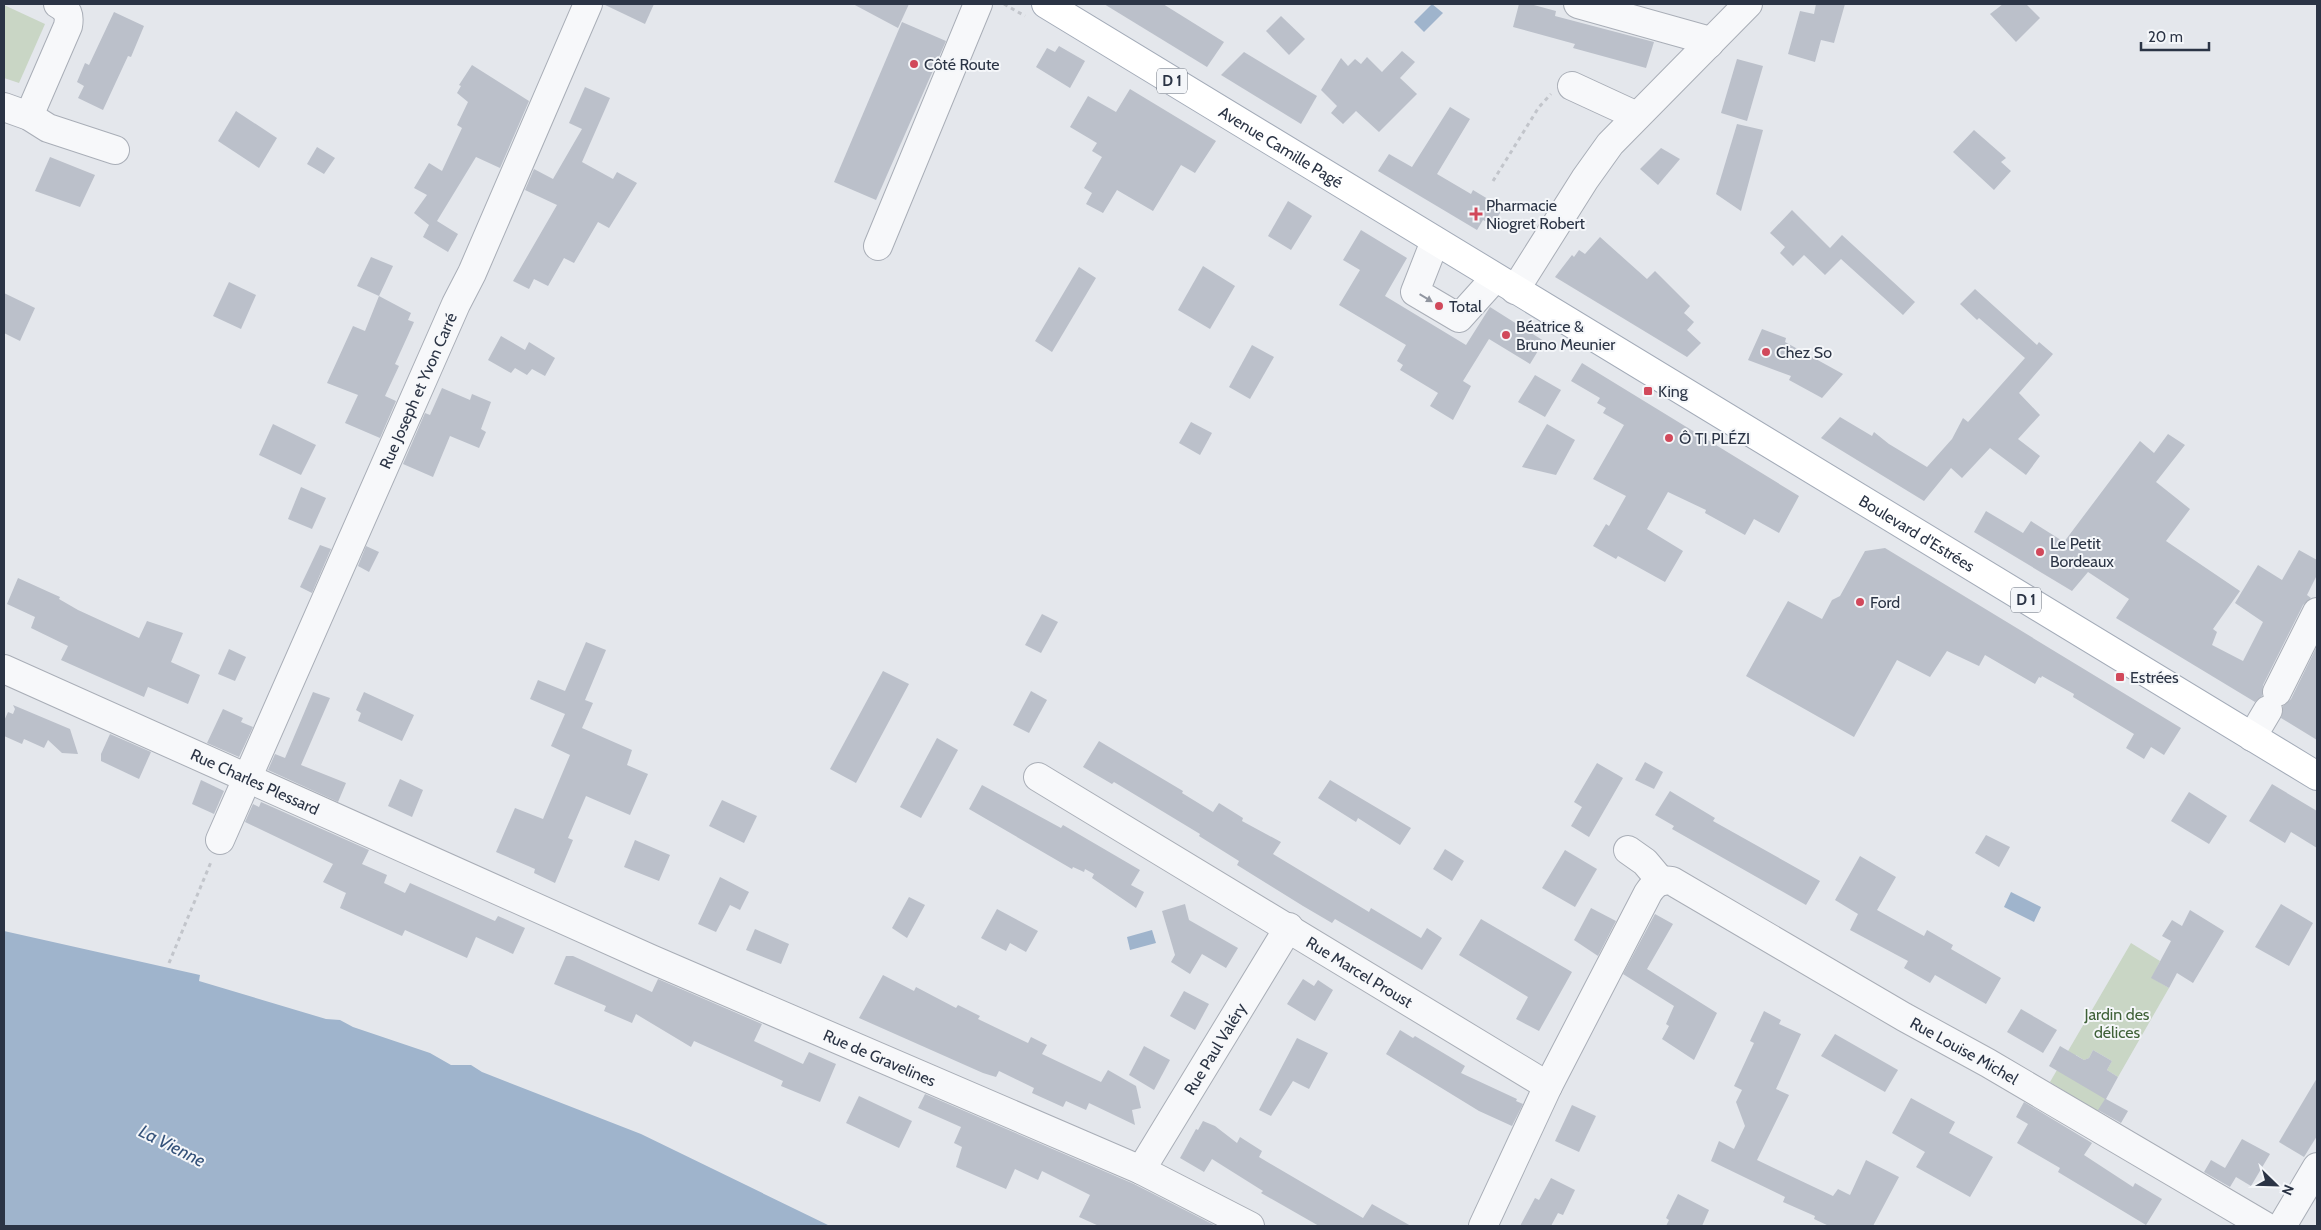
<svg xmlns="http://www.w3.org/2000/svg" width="2321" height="1230" font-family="Cabin,sans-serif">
<rect width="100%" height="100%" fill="#e4e7ec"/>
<!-- green -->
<g fill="#c9d6c5">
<polygon points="4,5 45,24 19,83 4,78"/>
<polygon points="2131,943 2160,961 2152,978 2169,988 2118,1077 2107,1070 2112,1061 2093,1050 2089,1058 2084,1060 2076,1055 2074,1080 2106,1098 2098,1112 2050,1082"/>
</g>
<!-- water -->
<g fill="#9fb4cc">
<polygon points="1432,4 1443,13 1424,32 1414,22"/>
<polygon points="2011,892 2041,907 2034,922 2004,907"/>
<polygon points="1152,930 1156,943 1130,950 1127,937"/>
<polygon points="4,931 200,975 199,981 326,1019 340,1020 353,1027 430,1053 451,1065 471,1065 482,1072 641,1134 830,1226 4,1226"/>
</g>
<!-- building -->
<g fill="#bbc0ca">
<polygon points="603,4 654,4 645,24"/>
<polygon points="853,4 909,4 898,28"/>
<polygon points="1104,4 1163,4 1224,42 1207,67"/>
<polygon points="1519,4 1530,4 1556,11 1555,16 1654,42 1646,68 1573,48 1575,44 1513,27"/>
<polygon points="1816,4 1845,4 1834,43 1821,40 1815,62 1788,54 1800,11 1814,14"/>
<polygon points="2003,4 2026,4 2040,18 2016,42 1990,14"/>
<polygon points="114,12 144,26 131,57 128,56 103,110 78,98 84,86 77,82 85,63 89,65"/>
<polygon points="1281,16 1305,39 1289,55 1266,31"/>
<polygon points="902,22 946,41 876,200 834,182"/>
<polygon points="1059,46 1085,61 1070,88 1036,67 1047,48 1055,52"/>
<polygon points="1402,51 1415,62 1400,78 1417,94 1379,132 1356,111 1343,124 1331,113 1337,106 1321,90 1341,58 1348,66 1355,59 1361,64 1367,57 1382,72"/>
<polygon points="1244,52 1317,96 1301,124 1221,75"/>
<polygon points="1737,59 1763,66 1747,121 1721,113"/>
<polygon points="472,65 529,101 500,168 476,157 437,221 458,234 448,252 423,237 429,225 414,213 427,195 414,188 429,163 442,171 462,128 457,125 468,102 457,93 461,86 459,85"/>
<polygon points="585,87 610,98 582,162 613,179 617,172 637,183 609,228 598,222 574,263 564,258 548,286 534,279 529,289 513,281 557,205 525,190 534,169 553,179 582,129 569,123"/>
<polygon points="1130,89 1216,141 1195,173 1181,165 1153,211 1117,190 1103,213 1086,204 1092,193 1084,188 1102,157 1092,151 1097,143 1070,127 1088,96 1116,112"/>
<polygon points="1450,107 1470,119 1437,174 1471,194 1473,190 1503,208 1493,225 1483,220 1477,230 1378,171 1389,154 1412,167"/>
<polygon points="236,111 277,138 259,168 218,141"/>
<polygon points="1737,124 1763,130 1741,211 1716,194"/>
<polygon points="1974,130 2006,158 2001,162 2011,171 1994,190 1953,152"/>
<polygon points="317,147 335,158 324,174 307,164"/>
<polygon points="1661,148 1680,159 1658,185 1640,169"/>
<polygon points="50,157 95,175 80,207 35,191"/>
<polygon points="1288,201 1312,216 1291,250 1268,236"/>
<polygon points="1792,210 1830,248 1842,235 1915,302 1903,315 1841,259 1825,275 1804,255 1793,266 1780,253 1785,247 1770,233"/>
<polygon points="1361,230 1407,258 1385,296 1466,345 1490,307 1544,341 1530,364 1489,339 1463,381 1471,386 1453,420 1430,406 1438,393 1400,370 1403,365 1397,361 1406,345 1339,305 1360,270 1343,260"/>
<polygon points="1600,237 1647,279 1655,271 1690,306 1684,313 1694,322 1687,330 1701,343 1687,357 1555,277 1572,255 1574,257 1579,250 1585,254"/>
<polygon points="371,257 393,266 379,296 357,286"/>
<polygon points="1203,266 1235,286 1210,329 1178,310"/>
<polygon points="1079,267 1096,278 1052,352 1035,341"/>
<polygon points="229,282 256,295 241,329 213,316"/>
<polygon points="1975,289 2037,345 2039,342 2053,354 2019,393 2040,415 2018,439 2040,456 2026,475 1990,448 1962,478 1951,468 1924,501 1821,438 1840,417 1872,436 1874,432 1889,444 1927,467 1952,439 1963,418 1968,422 2025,358 1979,318 1977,320 1960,304"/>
<polygon points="4,293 35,308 20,341 4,333"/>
<polygon points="379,296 411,313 408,320 414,322 395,364 399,366 385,396 396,401 380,438 345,423 358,395 327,383 353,326 365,331"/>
<polygon points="1762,329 1786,338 1785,342 1843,374 1822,398 1789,380 1791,376 1748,360"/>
<polygon points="501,336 525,350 529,342 555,358 545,376 532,369 527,375 515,368 511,373 488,360"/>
<polygon points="1252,345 1274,357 1250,399 1229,387"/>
<polygon points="1582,363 1799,496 1779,533 1754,519 1745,535 1705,513 1706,510 1668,492 1647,529 1683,551 1665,582 1618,556 1616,559 1593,546 1606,524 1609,526 1626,496 1593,479 1624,425 1603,413 1606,408 1597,403 1600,398 1571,381"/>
<polygon points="1535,375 1561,390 1545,417 1518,402"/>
<polygon points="442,388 470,400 472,394 491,402 481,429 486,432 479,448 450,436 433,477 403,464 425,413 430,415"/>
<polygon points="1191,422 1212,433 1200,455 1179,443"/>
<polygon points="273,424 316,445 301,475 259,455"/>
<polygon points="1547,424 1575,440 1556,475 1522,467"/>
<polygon points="2168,434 2185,445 2156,482 2190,509 2166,541 2240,591 2213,629 2217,632 2212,645 2243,661 2263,622 2235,603 2258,565 2282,580 2299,550 2317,560 2317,575 2307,595 2311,598 2303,605 2263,685 2262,696 2255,702 2116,618 2129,599 2088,572 2072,591 1974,532 1986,511 2023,533 2031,521 2064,542 2140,441 2154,453"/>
<polygon points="301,487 326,498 312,529 288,519"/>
<polygon points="320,545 331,549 312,593 300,587"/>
<polygon points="366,546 379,552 369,572 358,566"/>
<polygon points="1885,548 2181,728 2164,755 2151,747 2144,759 2126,748 2134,734 2073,697 2074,694 2042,676 2041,678 2039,677 2035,684 1985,655 1979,666 1947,651 1930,677 1897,660 1854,737 1746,676 1788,601 1822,619 1832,600 1840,596 1865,551"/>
<polygon points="18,578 60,597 59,599 78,610 139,638 147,621 183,633 171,662 200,675 188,704 148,687 144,697 61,660 68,646 31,628 35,617 7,604"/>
<polygon points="1042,614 1058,622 1041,653 1025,645"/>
<polygon points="586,642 606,650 585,700 593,703 582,728 632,750 627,765 648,774 630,815 586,796 568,838 573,840 555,883 534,873 535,869 496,852 515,808 543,819 570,755 551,746 565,714 530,699 538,680 565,691"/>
<polygon points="2317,646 2317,740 2281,718 2283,706 2291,699"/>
<polygon points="229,649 246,657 235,681 218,674"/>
<polygon points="883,671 909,684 856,783 830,769"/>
<polygon points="1031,691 1047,700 1029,733 1013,725"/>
<polygon points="313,692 330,698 301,765 346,783 338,802 268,770 275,754 285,758"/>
<polygon points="364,692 414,715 402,741 358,721 361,713 356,710"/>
<polygon points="13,705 70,729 78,754 62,753 48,740 44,748 24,739 22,744 4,736 4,721 8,712 13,714 15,709"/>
<polygon points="223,709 243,718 241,722 253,727 239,757 207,743"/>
<polygon points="110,734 151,752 139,779 101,761 101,754"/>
<polygon points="937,738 958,750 921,818 900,807"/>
<polygon points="1099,741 1183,791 1182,793 1213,812 1219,803 1243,818 1242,821 1281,842 1273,854 1369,912 1371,908 1421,938 1427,928 1442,938 1422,970 1335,919 1332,923 1303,906 1237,865 1239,861 1199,836 1200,834 1114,782 1112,784 1083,767"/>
<polygon points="1645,762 1663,772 1654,789 1635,780"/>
<polygon points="1597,763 1623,778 1589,837 1571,826 1582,807 1574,802"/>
<polygon points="400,779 423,790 412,817 388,806"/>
<polygon points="201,780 224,791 214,814 192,804"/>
<polygon points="1330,780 1411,828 1400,845 1358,818 1356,822 1318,798"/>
<polygon points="2272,784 2317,811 2317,848 2291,832 2285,843 2249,821"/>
<polygon points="982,785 1061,828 1063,825 1140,870 1131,885 1144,892 1136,908 1092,878 1094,874 1085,869 1084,872 1073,867 1072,869 969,809"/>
<polygon points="1670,791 1715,818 1713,821 1820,881 1806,905 1672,829 1674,826 1655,815"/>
<polygon points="2189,792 2227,816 2209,844 2171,821"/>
<polygon points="722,800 757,816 744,843 709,826"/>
<polygon points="261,802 369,850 362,864 387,875 384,883 405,893 410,883 495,921 498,916 525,928 513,954 476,937 467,958 405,930 402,936 340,908 346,893 323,882 333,864 245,822 253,804 259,807"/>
<polygon points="1986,835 2010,847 1999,867 1975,853"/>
<polygon points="635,840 670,855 659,881 624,867"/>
<polygon points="1445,849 1464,861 1452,881 1433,869"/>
<polygon points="1565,850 1597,869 1575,907 1542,888"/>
<polygon points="1860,856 1896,877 1877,910 1924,936 1927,930 1953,945 1951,949 2001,978 1986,1004 1935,975 1930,983 1904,968 1908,961 1850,930 1858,914 1835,900"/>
<polygon points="720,877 749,892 740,910 730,905 716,932 698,924"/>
<polygon points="909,897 925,905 907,938 892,928"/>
<polygon points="1185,904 1189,920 1238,948 1226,968 1202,954 1190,974 1171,962 1175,955 1162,911"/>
<polygon points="2281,904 2313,923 2289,966 2255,947"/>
<polygon points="1591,908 1616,921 1598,956 1574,940"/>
<polygon points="997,909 1038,931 1026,952 1010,943 1006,951 981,938"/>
<polygon points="2190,910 2224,931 2193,983 2177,973 2169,988 2151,978 2171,941 2162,936 2172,920 2182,926"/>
<polygon points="1655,914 1673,924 1647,969 1717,1013 1694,1060 1662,1039 1669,1026 1666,1024 1674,1006 1623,974"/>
<polygon points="1481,919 1572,972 1539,1031 1516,1019 1528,997 1459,955"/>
<polygon points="755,929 789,944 781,964 746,950"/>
<polygon points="566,956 573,956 652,992 658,979 762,1024 754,1041 803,1064 809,1052 836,1064 820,1102 781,1086 783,1081 694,1041 691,1047 636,1014 632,1023 604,1011 606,1006 554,984"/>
<polygon points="883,975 914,991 916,987 956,1008 958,1005 980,1016 978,1019 1028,1043 1031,1037 1047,1045 1042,1054 1101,1082 1108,1070 1136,1086 1141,1108 1132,1110 1135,1125 1089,1103 1086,1110 1066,1101 1063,1107 1032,1093 1034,1088 999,1071 996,1077 983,1073 859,1018"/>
<polygon points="1303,979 1314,986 1318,980 1333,990 1315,1021 1287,1004"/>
<polygon points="1184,991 1209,1004 1195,1030 1170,1016"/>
<polygon points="2021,1009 2057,1030 2043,1053 2007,1032"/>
<polygon points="1764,1011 1781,1020 1779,1024 1801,1034 1776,1089 1789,1095 1757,1160 1833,1196 1838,1189 1850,1195 1866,1160 1899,1177 1873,1226 1829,1226 1814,1219 1815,1216 1783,1202 1785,1197 1711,1161 1719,1141 1734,1149 1745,1126 1736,1102 1742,1090 1734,1086 1754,1043 1750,1041"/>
<polygon points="1400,1030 1413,1038 1415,1036 1465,1066 1461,1073 1517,1099 1516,1101 1523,1104 1512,1126 1479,1111 1386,1054"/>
<polygon points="1835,1034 1898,1070 1885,1092 1821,1056"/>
<polygon points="1297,1038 1328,1053 1309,1089 1293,1081 1271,1116 1259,1110"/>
<polygon points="1144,1046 1170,1060 1154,1090 1129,1075"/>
<polygon points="2060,1046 2084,1060 2089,1058 2093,1050 2112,1061 2107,1070 2118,1077 2106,1099 2128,1111 2121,1123 2098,1110 2105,1099 2049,1066"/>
<polygon points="2317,1078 2317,1136 2304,1157 2279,1142"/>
<polygon points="925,1094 1134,1184 1216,1226 1099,1226 1079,1217 1090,1195 1042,1171 1038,1180 1015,1169 1006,1189 956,1167 962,1147 954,1143 961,1127 918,1108"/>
<polygon points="859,1096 912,1121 899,1148 846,1123"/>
<polygon points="1911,1098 1955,1122 1949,1133 1993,1157 1970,1197 1916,1167 1925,1152 1892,1133"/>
<polygon points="2024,1102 2092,1143 2084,1155 2133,1187 2135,1183 2162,1199 2146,1225 2058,1172 2060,1168 2017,1143 2028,1124 2016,1117"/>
<polygon points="1572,1105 1596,1116 1579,1152 1555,1141"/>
<polygon points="1203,1121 1215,1126 1237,1143 1240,1137 1262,1151 1259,1157 1363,1218 1372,1204 1411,1226 1319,1226 1261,1193 1263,1191 1212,1159 1204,1172 1180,1158 1196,1129 1198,1130"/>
<polygon points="2242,1139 2270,1154 2251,1186 2236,1177 2230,1187 2204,1172 2211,1160 2225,1168"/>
<polygon points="1551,1178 1575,1190 1563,1215 1558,1213 1551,1226 1520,1226 1535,1198 1539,1200"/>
<polygon points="1678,1194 1709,1210 1702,1226 1666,1226 1669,1220 1666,1218"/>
</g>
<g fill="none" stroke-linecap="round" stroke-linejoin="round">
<!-- minor casing -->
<g stroke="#a9aeb7" stroke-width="30">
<g id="minor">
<polyline points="1578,4 1703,39 1709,44"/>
<polyline points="1572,86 1637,116"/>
<polyline points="4,107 29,116 48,128 115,150"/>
<path d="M29 116 68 26C70 15 68 10 58 4"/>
<polyline points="1435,241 1415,292 1459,318 1495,278"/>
<polyline points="878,246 978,4"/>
<polyline points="1515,290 1585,179 1610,144 1748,4"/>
<path id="s1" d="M4 669 651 959 1141 1170 1250 1226"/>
<polyline points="2277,692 2317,612"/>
<polyline points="2252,737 2268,710"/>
<path id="s2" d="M1038 777 1548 1086 1483 1226"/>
<path id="s3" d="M220 840 456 304 472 273 588 4"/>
<polyline points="1628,850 1645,862 1661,881"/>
<path id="s4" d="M1548 1086 1648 893C1654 884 1660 879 1672 881L1904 1017 1988 1063 2265 1226"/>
<path id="s5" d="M1141 1170 1289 927"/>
<polyline points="2282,1226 2317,1167"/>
</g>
</g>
<!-- major casing -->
<g stroke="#a3abb8" stroke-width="30">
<g id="major">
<path id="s6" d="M1046 4 2317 776"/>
</g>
</g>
<!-- path -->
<g stroke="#c2c5cb" stroke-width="3" stroke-dasharray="4 4" stroke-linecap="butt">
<polyline points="1004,4 1025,16"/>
<polyline points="1493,181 1539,107 1551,94"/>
<polyline points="169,963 211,862"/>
</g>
<!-- minor -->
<use href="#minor" stroke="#f7f8fa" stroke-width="28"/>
<!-- major -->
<use href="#major" stroke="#fff" stroke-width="28"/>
</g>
<!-- one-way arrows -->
<defs><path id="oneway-solid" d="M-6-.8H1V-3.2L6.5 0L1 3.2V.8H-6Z" transform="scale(1.25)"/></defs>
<use fill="#9196a0" href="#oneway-solid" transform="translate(1426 298) rotate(31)"/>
<!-- markers -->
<g fill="#d1495b" stroke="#f4f6f9" stroke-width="2">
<circle cx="914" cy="64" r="5"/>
<path d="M1473.5 206.5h5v5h5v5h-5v5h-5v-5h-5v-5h5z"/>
<circle cx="1439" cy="306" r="5"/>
<circle cx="1506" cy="335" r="5"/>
<circle cx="1766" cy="352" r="5"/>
<rect x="1643" y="386" width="10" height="10" rx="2.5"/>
<circle cx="1669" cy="438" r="5"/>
<circle cx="2040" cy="552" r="5"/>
<circle cx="1860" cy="602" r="5"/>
<rect x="2115" y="672" width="10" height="10" rx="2.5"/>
</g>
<g text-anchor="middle" stroke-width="4" stroke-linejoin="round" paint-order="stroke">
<!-- shield labels -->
<g fill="#f4f6f9" stroke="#676e7b" stroke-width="1">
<rect x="1157" y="68.5" width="30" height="25" rx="4"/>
<rect x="2011" y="587.5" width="30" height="25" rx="4"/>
</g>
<g font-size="15" font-weight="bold" fill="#2b3445">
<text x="1172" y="86">D 1</text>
<text x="2026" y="605">D 1</text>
</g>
<!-- poi labels -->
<g font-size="16" fill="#2b3445" stroke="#f4f6f9" text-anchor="start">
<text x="924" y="70">Côté Route</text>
<text x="1486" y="211">Pharmacie<tspan x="1486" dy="18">Niogret Robert</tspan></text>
<text x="1449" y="312">Total</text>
<text x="1516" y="332">Béatrice &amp;<tspan x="1516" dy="18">Bruno Meunier</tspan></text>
<text x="1776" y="358">Chez So</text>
<text x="1658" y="397">King</text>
<text x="1679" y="444">Ô TI PLÉZI</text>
<text x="2050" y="549">Le Petit<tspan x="2050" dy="18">Bordeaux</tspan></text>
<text x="1870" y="608">Ford</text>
<text x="2130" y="683">Estrées</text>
</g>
<!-- street labels -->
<g font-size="16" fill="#2b3445" stroke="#f4f6f9">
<text dy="6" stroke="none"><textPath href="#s6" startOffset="275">Avenue Camille Pagé</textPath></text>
<text dy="6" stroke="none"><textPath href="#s3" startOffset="491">Rue Joseph et Yvon Carré</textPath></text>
<text dy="6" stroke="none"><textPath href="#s6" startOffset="1019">Boulevard d'Estrées</textPath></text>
<text dy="6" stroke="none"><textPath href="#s1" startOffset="275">Rue Charles Plessard</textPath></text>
<text dy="6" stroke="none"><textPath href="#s2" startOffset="376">Rue Marcel Proust</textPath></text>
<text dy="6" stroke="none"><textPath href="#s5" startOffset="142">Rue Paul Valéry</textPath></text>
<text dy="6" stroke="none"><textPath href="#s4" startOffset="584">Rue Louise Michel</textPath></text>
<text dy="6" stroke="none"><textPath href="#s1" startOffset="958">Rue de Gravelines</textPath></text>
</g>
<!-- park labels -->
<g font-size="16" fill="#3f6138" stroke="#f4f6f9">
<text x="2117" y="1020">Jardin des<tspan x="2117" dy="18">délices</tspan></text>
</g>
<!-- water labels -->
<g font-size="18" font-style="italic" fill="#34527a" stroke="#f4f6f9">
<text transform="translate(172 1146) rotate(27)" y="6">La Vienne</text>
</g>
</g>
<!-- border -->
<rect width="2321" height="1230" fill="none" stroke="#2b3445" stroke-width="10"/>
<!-- north arrow -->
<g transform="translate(2276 1185) rotate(113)" stroke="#f4f6f9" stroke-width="4" paint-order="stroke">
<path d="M0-4L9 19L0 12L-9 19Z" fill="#2b3445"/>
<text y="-8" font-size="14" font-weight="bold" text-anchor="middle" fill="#2b3445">N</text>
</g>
<!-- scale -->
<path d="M2141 42v8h68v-8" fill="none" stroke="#2b3445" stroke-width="2.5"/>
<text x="2148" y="42" font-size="15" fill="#2b3445" stroke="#f4f6f9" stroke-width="4" paint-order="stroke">20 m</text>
</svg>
